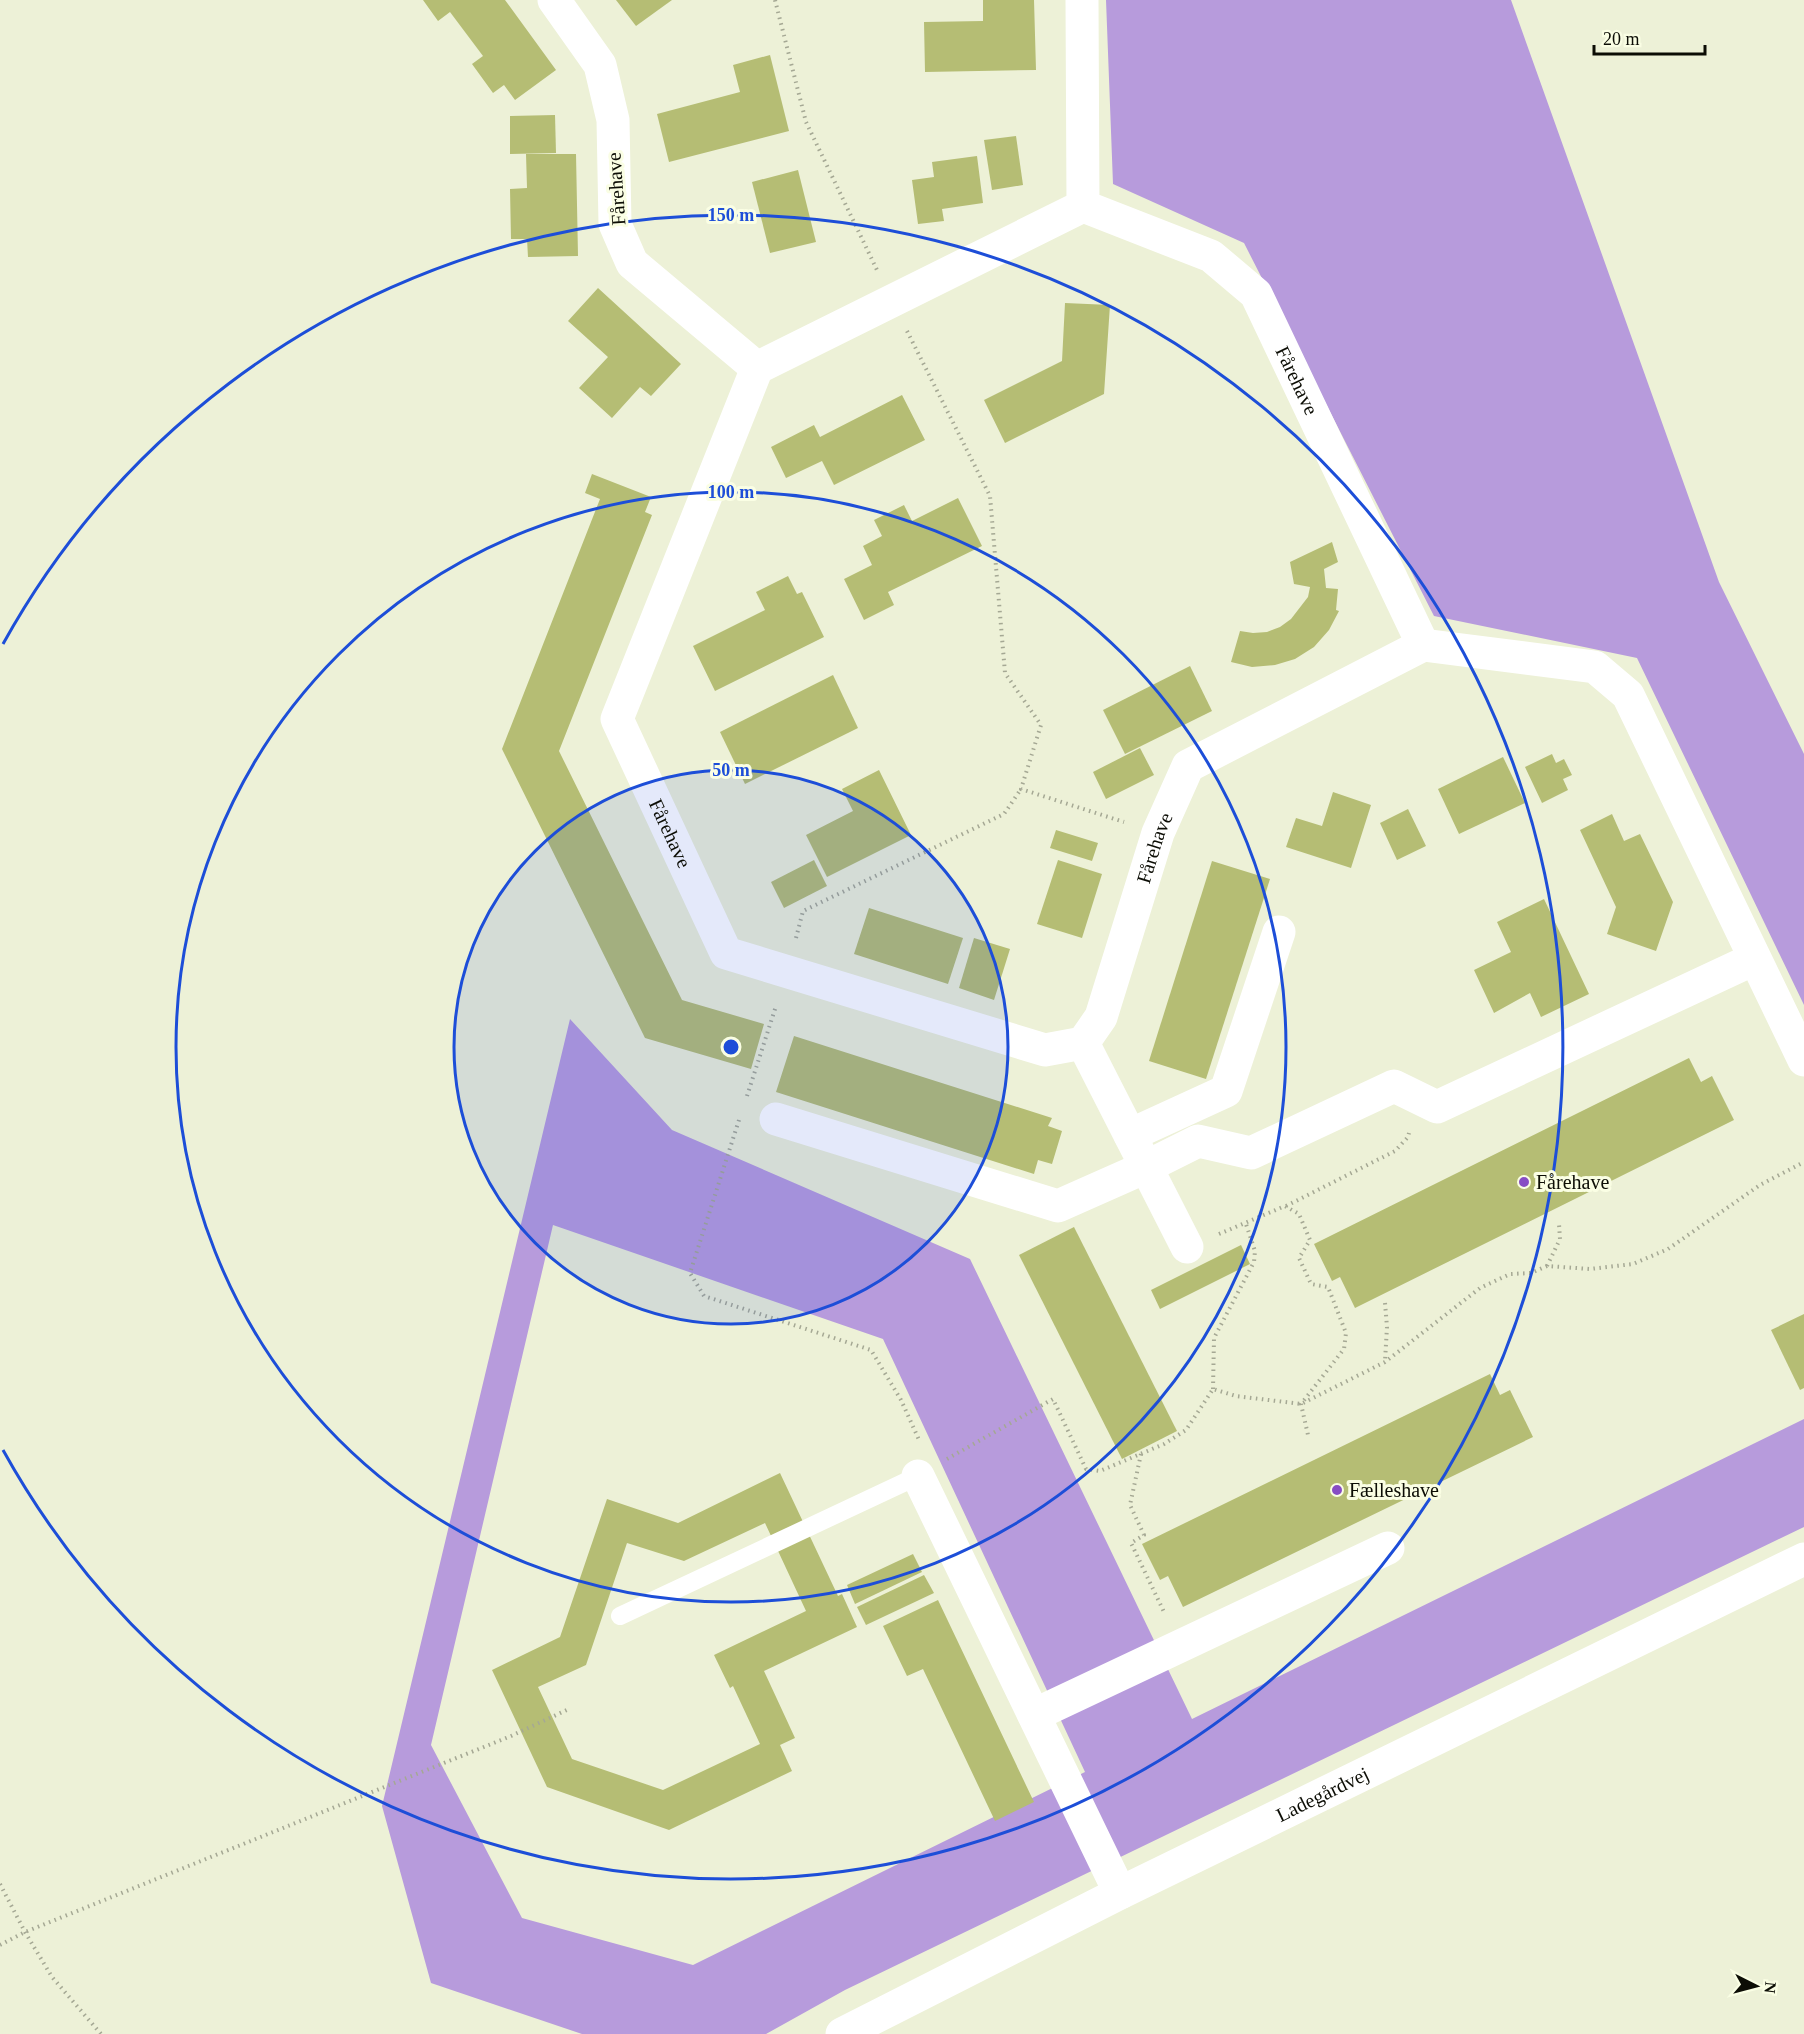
<svg xmlns="http://www.w3.org/2000/svg" width="1804" height="2034" font-family="'Times New Roman',serif">
<rect width="100%" height="100%" fill="#edf1d7"/>
<!-- forest -->
<g fill="#b79bdc" fill-rule="evenodd">
<polygon points="1106,0 1511,0 1719,582 1804,754 1804,1005 1637,658 1434,616 1244,243 1113,184"/>
<path d="M570 1019 672 1130 970 1259 1192 1719 1804 1419V1527L845 1990 766 2034H582L431 1983 382 1806ZM553 1225 883 1339 1085 1772 693 1965 522 1918 431 1745Z"/>
</g>
<!-- building -->
<g fill="#b5bd74" fill-rule="evenodd">
<polygon points="423,0 505,0 556,70 515,100 504,85 493,93 472,64 483,56 450,12 438,21"/>
<polygon points="616,0 672,0 636,26"/>
<polygon points="983,0 1034,0 1036,70 925,72 924,22 983,21"/>
<polygon points="770,55 789,131 669,162 657,114 740,92 733,65"/>
<polygon points="555,115 556,153 510,154 510,116"/>
<polygon points="1016,136 1023,185 992,190 984,140"/>
<polygon points="526,154 576,154 578,256 528,257 527,239 511,239 510,189 527,188"/>
<polygon points="977,156 983,203 942,209 944,221 918,224 912,180 934,177 932,162"/>
<polygon points="798,170 816,242 770,253 752,182"/>
<polygon points="598,288 681,364 651,396 640,387 612,418 579,388 608,357 568,321"/>
<polygon points="1065,303 1110,305 1104,394 1005,443 984,400 1062,361"/>
<polygon points="902,395 925,440 834,485 822,461 786,478 771,447 814,425 820,437"/>
<polygon points="592,474 651,497 645,512 652,515 559,751 682,1000 764,1024 751,1069 645,1038 502,749 600,499 585,493"/>
<polygon points="958,498 982,546 888,592 894,605 864,620 844,579 872,565 863,546 882,536 874,520 904,505 912,521"/>
<polygon points="1332,542 1338,562 1324,569 1326,588 1338,589 1336,610 1339,611 1329,630 1314,647 1295,659 1275,665 1252,667 1231,662 1240,631 1253,633 1267,632 1280,627 1291,619 1308,597 1310,587 1294,584 1290,562"/>
<polygon points="788,576 797,594 802,592 824,637 715,691 693,646 765,610 756,592"/>
<polygon points="1190,666 1212,711 1125,754 1103,710"/>
<polygon points="833,675 858,728 745,784 720,732"/>
<polygon points="1140,748 1154,775 1106,799 1093,772"/>
<polygon points="1552,754 1556,763 1564,759 1572,775 1563,779 1568,790 1542,803 1525,767"/>
<polygon points="1503,757 1525,803 1459,834 1438,789"/>
<polygon points="879,770 911,835 827,877 806,835 853,811 842,789"/>
<polygon points="1333,792 1371,805 1351,868 1286,847 1296,818 1322,826"/>
<polygon points="1408,809 1426,846 1397,860 1380,823"/>
<polygon points="1612,814 1624,841 1640,834 1673,902 1656,951 1607,934 1616,907 1580,830"/>
<polygon points="1056,830 1098,843 1092,861 1050,848"/>
<polygon points="814,860 827,886 784,908 771,882"/>
<polygon points="1058,860 1102,874 1082,938 1037,924"/>
<polygon points="1212,861 1270,879 1206,1079 1149,1061"/>
<polygon points="1544,899 1589,994 1541,1017 1530,993 1494,1013 1474,970 1511,952 1497,922"/>
<polygon points="869,908 963,938 948,984 854,954"/>
<polygon points="974,938 1010,949 994,1000 959,988"/>
<polygon points="794,1036 1052,1118 1048,1126 1062,1131 1052,1164 1038,1160 1034,1174 776,1092"/>
<polygon points="1689,1058 1701,1082 1712,1076 1734,1120 1355,1308 1340,1277 1332,1281 1314,1244"/>
<polygon points="1074,1227 1177,1431 1122,1459 1019,1255"/>
<polygon points="1241,1245 1250,1264 1160,1309 1151,1290"/>
<polygon points="1804,1314 1804,1388 1800,1390 1771,1330"/>
<polygon points="1490,1374 1500,1395 1510,1390 1533,1437 1183,1607 1168,1576 1160,1580 1142,1544"/>
<path d="M780 1473 838 1596 842 1594 857 1627 764 1671 795 1738 780 1745 792 1771 669 1830 547 1787 492 1670 560 1637 607 1499 678 1523ZM765 1523 806 1611 714 1655 730 1688 733 1686 760 1744 663 1790 572 1759 538 1687 586 1665 627 1543 684 1561Z"/>
<polygon points="913,1554 922,1572 855,1604 847,1585"/>
<polygon points="924,1575 934,1593 866,1625 857,1607"/>
<polygon points="938,1600 1034,1802 995,1821 923,1669 907,1676 883,1626"/>
</g>
<g fill="none" stroke-linecap="round" stroke-linejoin="round">
<!-- path -->
<g stroke="#a5a894" stroke-width="4" stroke-dasharray="1.5 4.5" stroke-linecap="butt">
<polyline points="775,0 806,122 877,270"/>
<polyline points="907,331 990,496 1005,673 1041,725 1021,789 1124,822"/>
<polyline points="796,938 803,911 1004,814 1021,789"/>
<polyline points="747,1096 776,1006"/>
<polyline points="739,1120 690,1273 704,1296 871,1350 901,1400 920,1442"/>
<polyline points="1286,1206 1395,1151 1408,1137 1409,1133"/>
<polyline points="1219,1234 1285,1206 1299,1214 1310,1240 1299,1258 1311,1284 1328,1287 1346,1333 1344,1349 1301,1404 1308,1435"/>
<polyline points="1547,1266 1560,1239 1559,1224"/>
<polyline points="1385,1303 1387,1327 1385,1361"/>
<polyline points="1213,1389 1214,1338 1254,1262 1255,1251 1246,1224"/>
<polyline points="1141,1454 1130,1505 1144,1535 1131,1543 1165,1614"/>
<polyline points="947,1459 1053,1399 1086,1469 1100,1471 1164,1444 1186,1430 1213,1389 1236,1396 1301,1404 1385,1362 1480,1288 1510,1274 1531,1273 1547,1266 1590,1269 1633,1264 1668,1249 1760,1185 1804,1162"/>
<polyline points="0,1884 25,1932 52,1977 101,2034"/>
<polyline points="0,1945 25,1932 511,1736 569,1709"/>
</g>
<!-- service -->
<polyline stroke="#fff" stroke-width="18" points="620,1616 918,1476"/>
<!-- minor -->
<g stroke="#fff" stroke-width="33">
<polyline points="554,0 600,65 613,120 615,224 632,263 757,368"/>
<path id="s1" d="M1082 0 1083 206 1211 256 1256 294 1423 645"/>
<path id="s2" d="M1083 206 757 368 617 719 726 953 1045 1050 1083 1043 1101 1017 1158 833 1188 766 1423 645 1595 667 1628 695 1804 1060"/>
<polyline points="1083,1043 1187,1247"/>
<polyline points="776,1119 1058,1206 1146,1167 1198,1141 1251,1153 1394,1086 1437,1107 1754,959"/>
<polyline points="1130,1135 1226,1091 1279,932"/>
<polyline points="918,1476 1120,1893"/>
<polyline points="1034,1715 1388,1548"/>
</g>
<!-- tertiary -->
<path stroke="#fff" stroke-width="33" id="s3" d="M842 2034 1120 1893 1804 1559"/>
</g>
<!-- distance rings -->
<circle cx="731" cy="1047" r="277" fill="#1d4ed8" fill-opacity=".12"/>
<g fill="none" stroke="#1d4ed8" stroke-width="3">
<circle cx="731" cy="1047" r="277"/>
<circle cx="731" cy="1047" r="555"/>
<path d="M3 644A832 832 0 1 1 3 1450"/>
</g>
<!-- markers -->
<g fill="#874dc4" stroke="#fafee4" stroke-width="2">
<circle cx="1524" cy="1182" r="6"/>
<circle cx="1337" cy="1490" r="6"/>
</g>
<g text-anchor="middle" stroke-width="6" stroke-linejoin="round" paint-order="stroke">
<!-- street labels -->
<g font-size="20" fill="#0c0d05" stroke="#fafee4">
<text transform="translate(616 189) rotate(-94)" y="7">Fårehave</text>
<text dy="7" stroke="none"><textPath href="#s1" startOffset="498">Fårehave</textPath></text>
<text dy="7" stroke="none"><textPath href="#s2" startOffset="868">Fårehave</textPath></text>
<text dy="7" stroke="none"><textPath href="#s2" startOffset="1581">Fårehave</textPath></text>
<text dy="7" stroke="none"><textPath href="#s3" startOffset="537">Ladegårdvej</textPath></text>
</g>
<!-- poi labels -->
<g font-size="20" fill="#0c0d05" stroke="#fafee4" text-anchor="start">
<text x="1536" y="1189">Fårehave</text>
<text x="1349" y="1497">Fælleshave</text>
</g>
</g>
<circle cx="731" cy="1047" r="9" fill="#1d4ed8" stroke="#fafee4" stroke-width="3"/>
<g font-size="18" text-anchor="middle" font-weight="bold" fill="#1d4ed8" stroke="#fafee4" stroke-width="6" stroke-linejoin="round" paint-order="stroke">
<text x="731" y="221">150 m</text>
<text x="731" y="498">100 m</text>
<text x="731" y="776">50 m</text>
</g>
<!-- north arrow -->
<g transform="translate(1756 1986) rotate(96)" stroke="#fafee4" stroke-width="4.5" paint-order="stroke">
<path d="M0-4.5L10 22L0 15L-10 22Z" fill="#0c0d05"/>
<text y="-9" font-size="16" font-weight="bold" text-anchor="middle" fill="#0c0d05">N</text>
</g>
<!-- scale -->
<path d="M1594 45v9h111v-9" fill="none" stroke="#0c0d05" stroke-width="3"/>
<text x="1603" y="45" font-size="18" fill="#0c0d05" stroke="#fafee4" stroke-width="4.5" paint-order="stroke">20 m</text>
</svg>
